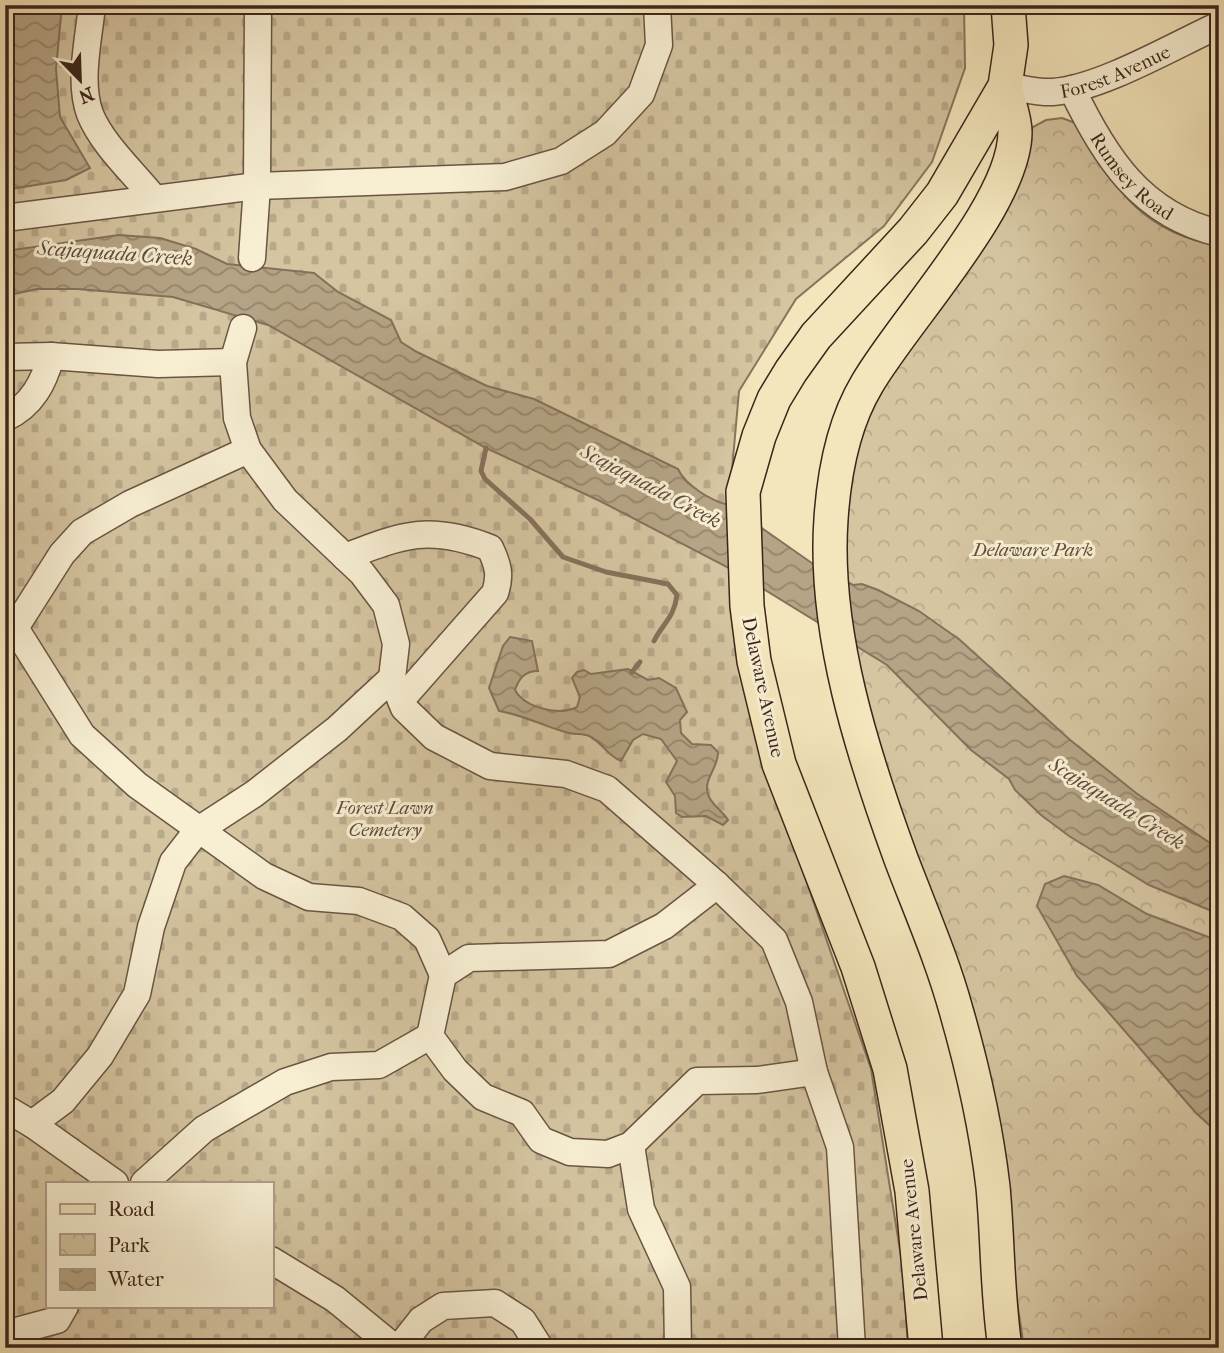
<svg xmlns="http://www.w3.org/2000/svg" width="1224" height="1353" font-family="'IM FELL French Canon',serif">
<defs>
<pattern id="cemetery-stones" width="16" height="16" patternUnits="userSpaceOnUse" patternTransform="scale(1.75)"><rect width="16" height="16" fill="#d5c5a1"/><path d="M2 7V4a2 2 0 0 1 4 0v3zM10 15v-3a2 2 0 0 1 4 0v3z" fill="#b8a98a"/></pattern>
<pattern id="park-crowns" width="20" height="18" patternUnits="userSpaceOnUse" patternTransform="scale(1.75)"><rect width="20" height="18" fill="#d5c5a1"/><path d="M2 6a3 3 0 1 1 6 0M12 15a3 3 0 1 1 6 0" fill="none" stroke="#b8a98a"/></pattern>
<pattern id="water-waves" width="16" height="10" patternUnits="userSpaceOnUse" patternTransform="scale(1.75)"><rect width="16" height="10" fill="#b5a485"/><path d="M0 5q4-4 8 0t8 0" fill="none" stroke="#94856c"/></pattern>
</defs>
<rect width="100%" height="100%" fill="#f4e6bc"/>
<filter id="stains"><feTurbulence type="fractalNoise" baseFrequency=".00286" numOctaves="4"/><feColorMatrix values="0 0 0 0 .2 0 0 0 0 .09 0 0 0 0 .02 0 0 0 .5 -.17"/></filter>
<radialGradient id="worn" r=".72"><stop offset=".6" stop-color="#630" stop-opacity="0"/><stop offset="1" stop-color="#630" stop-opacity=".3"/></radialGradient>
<!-- cemetery -->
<path fill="url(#cemetery-stones)" stroke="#88755e" stroke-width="2" fill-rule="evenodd" d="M5 5H964L965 68 932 162 884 226 796 299 739 391 729 504 798 857 871 1069 903 1269 908 1348H5ZM47 1183H271V1306H47Z"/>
<!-- park -->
<path fill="url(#park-crowns)" stroke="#88755e" stroke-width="2" d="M1062 118 1078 124 1083 130C1113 191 1147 234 1219 246V1348H1024L1014 1281 914 856 861 687 844 558 852 468 865 421 1033 127 1046 120Z"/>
<!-- water -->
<g fill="url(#water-waves)" stroke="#85715b" stroke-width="2">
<polygon points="5,5 62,5 56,69 60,117 90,168 66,180 5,190"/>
<path d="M119 235 160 238 196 249 227 264 314 273 338 292 391 320 401 342 417 352 487 386 534 399 678 469C685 485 711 501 729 505L816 566 853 585 862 584 878 590 919 611 960 640 1069 739 1136 793 1219 849V914L1149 885 1069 836 1041 815 1015 790 1009 779 971 750 887 665 731 569 600 501 486 448 268 325 173 297 77 289H37L5 296V251Z"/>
<path d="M510 637 532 641 538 671C525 671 519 678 515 690 525 708 559 716 577 707L580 697 572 678 577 672 584 670 591 674 628 669 648 680 659 678 676 688 687 712 680 720 681 733 692 744 711 745 718 752C719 767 703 779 708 794 710 804 723 811 728 820L723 825 706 816 682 817 676 813 675 796 666 782 677 761 661 739 643 734 633 740 621 761C609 757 602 743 591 737 584 733 576 735 569 733 545 727 524 715 499 711L489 688 503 646Z"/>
<polygon points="1064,876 1098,885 1147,914 1219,941 1219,1134 1196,1113 1077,976 1037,906 1045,884"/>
</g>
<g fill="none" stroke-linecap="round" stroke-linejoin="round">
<!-- stream -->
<g stroke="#85715b" stroke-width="5">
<path d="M486 448 481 471 485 479 530 519 563 557 606 572 668 584 677 595C674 618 663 623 654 641"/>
<polyline points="632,672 640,662"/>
</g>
<!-- minor casing -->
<g stroke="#6a5543" stroke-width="29">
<g id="minor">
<path d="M92 5C89 38 78 82 90 114 102 144 133 172 153 197"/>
<path id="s1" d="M1005 86C1021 88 1038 93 1053 92 1100 89 1175 45 1219 25"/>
<path id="s2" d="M1072 89C1104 156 1141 215 1219 233"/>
<polyline points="5,218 257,186 505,177 561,161 605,133 641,94 659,45 657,5"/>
<polyline points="252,258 257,186 258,5"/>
<polyline points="243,328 233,362 237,418 248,450 285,500 362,573 386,605 396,644 392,678 404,708 434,737 490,766 566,774 607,789 717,885 774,940 799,1002 814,1072 840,1147 852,1348"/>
<polyline points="5,357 51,356 158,364 233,362"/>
<path d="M5 418C32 406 44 382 51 356"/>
<path d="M345 557C402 535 429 524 490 548 498 565 501 575 495 593L401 700"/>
<polyline points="15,628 82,735 137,785 264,876 309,897 359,901 402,917 427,939 443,975"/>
<polyline points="5,631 15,628 62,554 82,532 130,504 248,450"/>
<polyline points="717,885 664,926 609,954 469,958 443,975 430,1036 455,1070 483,1097 522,1113 541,1140 570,1152 608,1154 631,1145 697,1081 757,1080 814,1072"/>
<polyline points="5,1108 32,1124 115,1183"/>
<polyline points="32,1124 63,1101 100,1056 137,994 151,927 173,862 197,831 254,794 337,729 392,678"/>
<polyline points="631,1145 641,1209 677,1287 678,1348"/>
<polyline points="144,1183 204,1129 285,1082 331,1067 379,1065 430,1036"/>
<polyline points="271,1260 335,1299 395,1348"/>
<polyline points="5,1334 57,1320 65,1306"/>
<polyline points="399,1348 421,1320 443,1306 495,1303 523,1321 540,1348"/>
</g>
</g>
<!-- major casing -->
<g stroke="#3c251b" stroke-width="36">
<g id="major">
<path d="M1005 86C1008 101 1015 118 1015 132 1015 204 904 320 867 384 843 424 834 474 831 519 823 631 863 755 901 859 920 909 942 959 956 1010 973 1069 986 1127 993 1187 998 1241 997 1294 1005 1348"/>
<polyline points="926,1348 912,1191 890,1069 858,967 779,764 754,661 747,606 743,492 759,436 774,399 791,371 816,336 913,231 942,194 1005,86 1011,45 1008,5"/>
</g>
</g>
<!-- minor -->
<use href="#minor" stroke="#f8efd3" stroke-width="26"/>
<!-- major -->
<use href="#major" stroke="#f4e6bc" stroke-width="33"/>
</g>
<g text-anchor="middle" stroke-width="6" stroke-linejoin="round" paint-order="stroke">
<!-- street labels -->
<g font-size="19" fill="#3c251b" stroke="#f8efd3">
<text dy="7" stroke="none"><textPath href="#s1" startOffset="114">Forest Avenue</textPath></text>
<text dy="7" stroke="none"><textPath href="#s2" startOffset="107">Rumsey Road</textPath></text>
<text transform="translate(764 687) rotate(78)" y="7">Delaware Avenue</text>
<text transform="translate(913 1230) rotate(-96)" y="7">Delaware Avenue</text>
</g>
<!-- park labels -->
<g font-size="19" font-style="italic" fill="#624d3c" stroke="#f8efd3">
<text x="1033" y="556">Delaware Park</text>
<text x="385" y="814">Forest Lawn<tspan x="385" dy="22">Cemetery</tspan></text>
</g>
<!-- water labels -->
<g font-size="21" font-style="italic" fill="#604b3b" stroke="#f8efd3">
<text transform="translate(115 253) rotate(4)" y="7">Scajaquada Creek</text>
<text transform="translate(651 486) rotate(28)" y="7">Scajaquada Creek</text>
<text transform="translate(1117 803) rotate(32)" y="7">Scajaquada Creek</text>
</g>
</g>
<!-- margin -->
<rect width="1224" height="1353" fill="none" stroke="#f4e6bc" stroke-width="28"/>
<rect x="7" y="7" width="1210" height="1339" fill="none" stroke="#3c251b" stroke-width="3.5"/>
<rect x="14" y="14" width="1196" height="1325" fill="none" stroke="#3c251b" stroke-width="2"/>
<!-- legend -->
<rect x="46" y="1182" width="228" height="126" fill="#f8efd3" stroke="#ad9e89" stroke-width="2"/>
<rect x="60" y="1204" width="35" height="10" fill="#f4e6bc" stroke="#ad9e89" stroke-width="2"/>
<text x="108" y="1216" font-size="21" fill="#3c251b">Road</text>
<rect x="60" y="1234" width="35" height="21" fill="url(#park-crowns)" stroke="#ad9e89" stroke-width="2"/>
<text x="108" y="1252" font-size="21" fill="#3c251b">Park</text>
<rect x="60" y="1269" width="35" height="21" fill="url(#water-waves)" stroke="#ad9e89" stroke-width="2"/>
<text x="108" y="1286" font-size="21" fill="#3c251b">Water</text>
<!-- north arrow -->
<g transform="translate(80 80) rotate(157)" stroke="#f8efd3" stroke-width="5" paint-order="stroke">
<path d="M0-5L12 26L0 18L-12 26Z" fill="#3c251b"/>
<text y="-10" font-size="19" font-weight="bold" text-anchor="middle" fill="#3c251b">N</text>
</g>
<rect width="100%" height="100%" filter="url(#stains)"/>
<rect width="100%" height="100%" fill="url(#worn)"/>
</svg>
